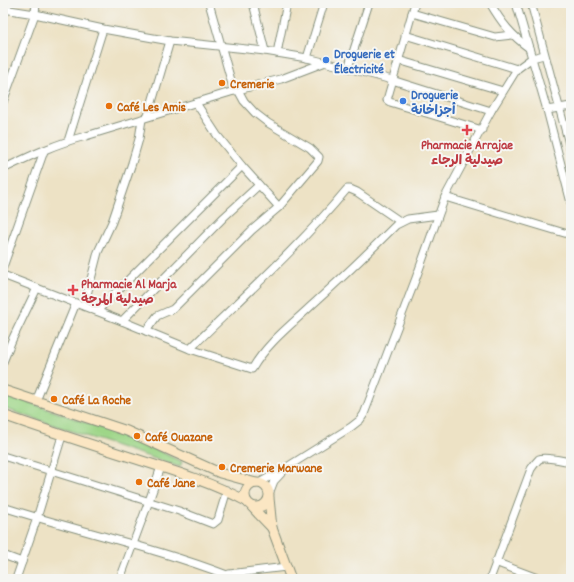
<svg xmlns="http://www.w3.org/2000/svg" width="574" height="582" font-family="Dekko,'Playpen Sans Arabic',sans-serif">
<rect width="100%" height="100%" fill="#f6f6f2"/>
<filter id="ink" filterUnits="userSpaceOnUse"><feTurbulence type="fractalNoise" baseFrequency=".025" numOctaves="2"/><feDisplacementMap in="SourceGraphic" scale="8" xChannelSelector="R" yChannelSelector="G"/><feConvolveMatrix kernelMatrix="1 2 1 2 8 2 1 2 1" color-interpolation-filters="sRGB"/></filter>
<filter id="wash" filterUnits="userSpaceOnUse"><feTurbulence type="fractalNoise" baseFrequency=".012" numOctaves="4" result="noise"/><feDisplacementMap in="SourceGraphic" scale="16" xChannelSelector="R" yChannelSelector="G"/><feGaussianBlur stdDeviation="0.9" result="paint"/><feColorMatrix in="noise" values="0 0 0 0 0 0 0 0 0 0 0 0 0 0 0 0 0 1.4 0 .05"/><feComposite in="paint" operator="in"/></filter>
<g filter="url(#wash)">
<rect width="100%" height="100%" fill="#ede2c5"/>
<!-- green -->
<polygon fill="#9ed688" stroke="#5e8a5e" points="3,393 140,442 182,462 180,467 95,439 3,408"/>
</g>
<g filter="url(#ink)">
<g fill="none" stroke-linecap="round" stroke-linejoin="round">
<!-- street casing -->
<g stroke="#86907c" stroke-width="9">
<g id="street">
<polyline points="209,3 234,91"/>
<polyline points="253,3 265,51"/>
<polyline points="415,3 387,100 390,102 482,130"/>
<path d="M490 3C501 22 511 35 529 48"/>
<polyline points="516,3 547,110 571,203"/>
<polyline points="531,3 571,151"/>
<polyline points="3,9 35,14 103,29 170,41 265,51 307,58 348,68 392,80 491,111"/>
<polyline points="412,13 495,37 512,35"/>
<polyline points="405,35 517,69"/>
<polyline points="277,53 287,3"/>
<polyline points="307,58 324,3"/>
<polyline points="398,60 503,91"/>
<polyline points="348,68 369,3"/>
<polyline points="238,90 244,101 255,113 268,123 310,148 319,157 318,161 279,207"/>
<polyline points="3,102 35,14 36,3"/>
<polyline points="547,110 571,106"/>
<polyline points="148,116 170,41"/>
<polyline points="68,141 103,29"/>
<path d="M3 169C30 156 57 143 86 136L234 91 281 79 323 63"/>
<polyline points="445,197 571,235"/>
<polyline points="3,267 44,151"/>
<path d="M3 275 122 321 190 349 252 369C267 343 291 325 312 305 341 279 369 252 396 225L408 219 438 215"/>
<polyline points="84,306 98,252 112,222 132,163 139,139 142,119"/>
<polyline points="97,311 242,166 217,135 196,103"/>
<polyline points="122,321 224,217 259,185"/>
<polyline points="146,331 157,316 173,309 252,230 279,207 242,166"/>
<path d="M190 349C244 296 299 247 347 189H350L357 192 401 222"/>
<polyline points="3,362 12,340 37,288"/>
<polyline points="36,401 76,303"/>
<polyline points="3,456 179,511 213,524 218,520 227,490"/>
<polyline points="287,467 351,427 360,420 364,414 416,278 445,197 491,111 517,69 532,58 544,55"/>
<polyline points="259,483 287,467 274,481 269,494"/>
<path d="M3 507C77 531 154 547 227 575"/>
<polyline points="3,555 22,562"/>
<polyline points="495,562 540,579"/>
<polyline points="225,578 229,574 286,567"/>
<polyline points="16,579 37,518 62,436"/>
<polyline points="120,579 149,501 161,467"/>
<path d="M490 579 531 469C533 466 536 462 539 459 545 456 564 461 571 462"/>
</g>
</g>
<!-- secondary casing -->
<g stroke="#86907c" stroke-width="11">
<g id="secondary">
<polyline points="3,390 127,431 220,473 256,483"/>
<path d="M3 415C46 430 89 444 133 458 171 470 211 482 246 501"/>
<circle cx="257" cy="495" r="12"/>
<polyline points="252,507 272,528 269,498"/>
<polyline points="272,528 291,579"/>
</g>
</g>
<!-- street -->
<use href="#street" stroke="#fff" stroke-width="7"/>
<!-- secondary -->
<use href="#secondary" stroke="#fbe6c3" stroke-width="9"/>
</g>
</g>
<!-- markers -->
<g fill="#3f7fe0" stroke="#f6f6f2" stroke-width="1.5">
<circle cx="326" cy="60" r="4"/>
<circle cx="403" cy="101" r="4"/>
</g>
<g fill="#e8710a" stroke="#f6f6f2" stroke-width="1.5">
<circle cx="222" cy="83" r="4"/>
<circle cx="109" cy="106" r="4"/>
<circle cx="54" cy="399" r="4"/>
<circle cx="137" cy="436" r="4"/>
<circle cx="222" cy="467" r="4"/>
<circle cx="139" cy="482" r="4"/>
</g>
<g fill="#e0444e" stroke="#f6f6f2" stroke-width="1.5">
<path d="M465 124h4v4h4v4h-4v4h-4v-4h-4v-4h4z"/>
<path d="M71 284h4v4h4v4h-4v4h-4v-4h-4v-4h4z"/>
</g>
<g text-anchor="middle" stroke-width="4" stroke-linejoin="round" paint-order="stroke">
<!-- shop labels -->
<g font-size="13" font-weight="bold" fill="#366cbe" stroke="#f6f6f2" text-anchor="start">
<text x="334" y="58">Droguerie et<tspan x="334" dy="15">Électricité</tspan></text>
<text x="411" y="99">Droguerie<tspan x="411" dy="15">أجزاخانة</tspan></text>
</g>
<!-- food labels -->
<g font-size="13" font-weight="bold" fill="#c56008" stroke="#f6f6f2" text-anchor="start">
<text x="230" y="88">Cremerie</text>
<text x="117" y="111">Café Les Amis</text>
<text x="62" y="404">Café La Roche</text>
<text x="145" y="441">Café Ouazane</text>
<text x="230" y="472">Cremerie Marwane</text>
<text x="147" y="487">Café Jane</text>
</g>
<!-- health labels -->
<g font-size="13" font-weight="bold" fill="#be3a42" stroke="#f6f6f2">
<text x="467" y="149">Pharmacie Arrajae<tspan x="467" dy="15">صيدلية الرجاء</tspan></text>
<text x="81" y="288" text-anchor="start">Pharmacie Al Marja<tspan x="81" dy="15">صيدلية المرجة</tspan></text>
</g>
</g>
<!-- margin -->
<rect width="574" height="582" fill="none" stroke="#f6f6f2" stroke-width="16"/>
</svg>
